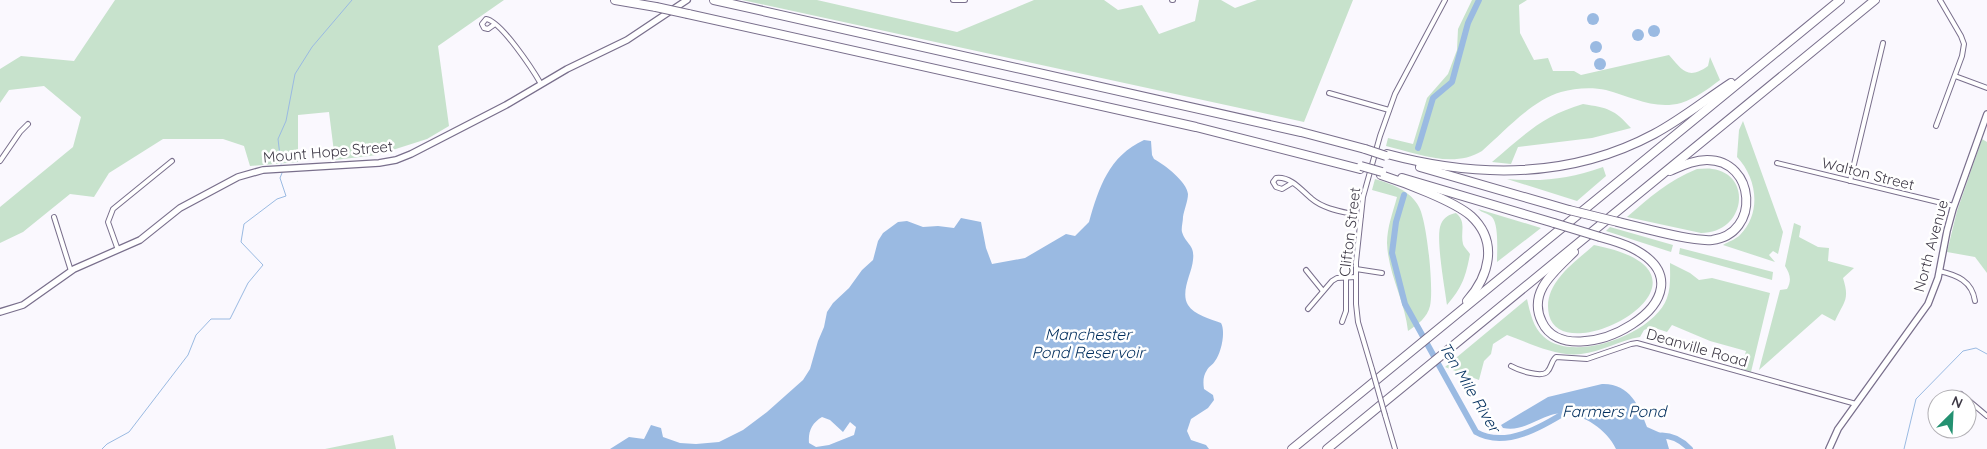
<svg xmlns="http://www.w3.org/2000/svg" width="1987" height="449" font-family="Quicksand,sans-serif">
<rect width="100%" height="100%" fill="#faf8fe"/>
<!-- green -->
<g fill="#c7e2cc">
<polygon points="115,0 504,0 438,46 449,126 427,139 377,155 335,160 329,112 298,115 298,162 250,166 244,146 223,139 163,139 109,173 94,197 70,194 23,232 0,243 0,207 73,147 81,117 44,86 9,90 0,103 0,69 21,56 74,61"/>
<polygon points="742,0 817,0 957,32 1034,0 1104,0 1118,10 1142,5 1159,34 1195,21 1199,0 1221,0 1235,8 1257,0 1353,0 1304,122"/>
<path d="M1472 0H1527L1519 5 1520 33 1534 60 1548 58 1553 71H1574L1581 75 1669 55C1683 71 1688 80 1708 66L1710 57 1720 80C1708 89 1696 98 1681 103 1654 110 1632 97 1606 90 1592 87 1575 88 1561 92 1532 100 1504 132 1482 151 1453 169 1416 153 1386 146L1388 138 1413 144 1427 98 1448 74 1457 50 1458 29Z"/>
<path d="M1583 104C1608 108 1614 109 1631 128L1592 138 1518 147 1511 164 1492 162C1524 135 1542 116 1583 104Z"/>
<path d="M1743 121 1783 232 1778 254 1773 251 1769 255 1775 262 1723 245C1728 242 1736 239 1740 235 1762 213 1757 178 1737 157L1739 130Z"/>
<polygon points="1982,139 1987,142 1987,273 1975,257 1947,252 1957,211"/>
<path d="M1603 167 1606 176 1577 201 1507 179C1544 182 1568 179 1603 167Z"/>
<path d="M1697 169C1702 169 1708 168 1712 169 1753 174 1746 233 1701 233L1627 217C1649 198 1669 180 1697 169Z"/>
<path d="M1375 179C1392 184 1411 191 1419 207 1427 221 1434 290 1430 306 1427 318 1418 324 1408 331 1405 301 1388 274 1387 243 1387 227 1393 212 1397 197L1372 190Z"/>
<path d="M1478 209 1541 228 1497 262C1497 251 1499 225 1492 217 1488 213 1482 213 1478 209Z"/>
<path d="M1456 213C1467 222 1460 232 1463 244 1464 247 1468 251 1470 254 1466 276 1462 288 1447 305 1445 289 1435 236 1441 224 1444 217 1450 214 1456 213Z"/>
<path d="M1794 223 1801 226 1799 237 1818 247 1829 248 1828 261 1854 268 1843 278C1850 300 1844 301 1835 321L1822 314 1759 370 1780 290 1787 289C1792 280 1790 274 1785 266Z"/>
<polygon points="1610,227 1673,245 1671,252 1606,231"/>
<path d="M1594 245C1743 274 1563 374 1549 315 1542 284 1574 263 1594 245Z"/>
<polygon points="1680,248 1773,272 1772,280 1679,254"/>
<path d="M1670 263 1690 273 1699 280 1712 278 1770 293 1751 372 1741 369 1746 351 1710 341 1672 325 1667 332 1652 327 1644 330 1640 337C1620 340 1601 352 1581 354 1556 357 1530 343 1507 335L1493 344 1491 354 1484 361 1479 380 1445 367 1527 299C1530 312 1533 328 1544 337 1574 364 1655 333 1667 298 1671 287 1670 275 1670 263Z"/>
<polygon points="393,435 396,449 325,449"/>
</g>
<!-- water -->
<g fill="#9abae2" fill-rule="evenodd">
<circle cx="1593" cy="19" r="6"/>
<circle cx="1654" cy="31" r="6"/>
<circle cx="1638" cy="35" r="6"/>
<circle cx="1596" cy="47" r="6"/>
<circle cx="1600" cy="64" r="6"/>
<path d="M1144 140 1151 141 1152 155 1154 159C1165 165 1187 182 1188 194 1188 201 1184 210 1183 217 1183 222 1181 228 1182 232 1186 245 1195 244 1193 260 1192 273 1180 292 1188 305 1194 315 1211 319 1221 323 1226 332 1221 353 1215 361 1213 365 1209 366 1207 370 1203 376 1203 382 1204 389L1213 395 1214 400 1208 408 1191 419 1187 431 1191 440 1206 445 1209 449H610L629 437 644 439 651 425 661 428 663 437 680 443 696 444 719 442 743 430 767 412 803 380 810 369 818 341 824 327 827 312 833 303 849 288 862 270 873 260 878 241 883 233 898 222 907 221 923 227 938 226 954 228 961 218 981 222 986 248 992 264 1025 258 1066 234 1075 236 1089 222C1099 187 1109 156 1144 140ZM822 417 830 420 843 432 850 422 856 427 854 435 829 445 816 447 809 443C808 431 812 423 822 417Z"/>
<path d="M1602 384C1629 383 1639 405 1647 427L1665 435 1669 449H1616C1606 427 1575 408 1551 415 1535 420 1521 432 1503 428L1501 425 1548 397Z"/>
</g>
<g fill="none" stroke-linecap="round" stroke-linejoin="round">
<!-- stream -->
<g stroke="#9abae2" stroke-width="1">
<polyline points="281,164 278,139 286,121 295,74 312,47 352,0"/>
<polyline points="102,449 107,444 129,432 188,355 196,335 211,319 230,319 248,283 263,265 241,242 244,224 277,199 286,196 280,178 282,173"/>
<polyline points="1904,449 1916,399 1963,351 1976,348 1987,354"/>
</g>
<!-- river -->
<g stroke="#9abae2" stroke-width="6">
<polyline points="1418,148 1433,98 1452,82 1468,23 1479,0"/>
<path d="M1404 195 1396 222 1392 253 1405 304 1476 432C1505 449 1542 427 1569 410"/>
<path d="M1657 436C1670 434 1681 440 1690 449"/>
</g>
<!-- street casing -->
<g stroke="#796f8c" stroke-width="6">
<g id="street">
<polyline points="953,0 965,0"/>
<polyline points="1172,0 1173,0"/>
<path d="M495 24 488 29 484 28 482 24 486 19C501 21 533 70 541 84"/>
<polyline points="1955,76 1987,88"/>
<polyline points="1329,93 1389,110"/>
<polyline points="1936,126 1962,56 1964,44 1961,36 1940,0"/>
<polyline points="0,161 20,132 28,124"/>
<polyline points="1777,163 1954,206"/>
<polyline points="1850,181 1883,43"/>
<path d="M1292 183 1282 189 1276 187 1273 182 1276 178C1291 176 1302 191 1312 199 1325 210 1346 212 1361 216"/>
<polyline points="54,217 71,271"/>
<polyline points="118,250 108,222 113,209 172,161"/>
<polyline points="1356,269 1382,273"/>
<polyline points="1306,270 1323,291"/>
<path d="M1939 271C1957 275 1972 281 1975 301"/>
<polyline points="1308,309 1332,281 1337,278 1356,277"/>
<polyline points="1342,322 1346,311 1346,278"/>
<path d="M1511 366C1518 370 1541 378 1547 372 1552 367 1551 361 1556 357L1587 359 1631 344 1637 343 1856 404"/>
<polyline points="1372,369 1358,322 1356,304 1356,262 1363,197 1380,136 1395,94 1445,0"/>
<polyline points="1961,394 1987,416"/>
<polyline points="1385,415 1395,449"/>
</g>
</g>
<!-- secondary casing -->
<g stroke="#796f8c" stroke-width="8">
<g id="secondary">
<polyline points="0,312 23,305 74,269 140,240 180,208 238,177 263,170 379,163 396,160 411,154 506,105 567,69 627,40 687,0"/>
<polyline points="1829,449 1838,429 1928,304 1938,278 1947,231 1953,209 1987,114"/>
</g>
</g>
<!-- highway casing -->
<g stroke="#796f8c" stroke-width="10">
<g id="highway">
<polyline points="615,0 656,7"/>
<polyline points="714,0 1301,132 1365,149"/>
<polyline points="688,14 1196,127 1360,169"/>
<path d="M1387 154C1477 178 1570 179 1654 134 1682 119 1705 100 1731 83"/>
<polyline points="1420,167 1569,210"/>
<path d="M1381 175C1403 182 1454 201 1471 216 1499 242 1489 276 1467 301"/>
<polyline points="1402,178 1554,223"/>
<path d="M1618 222C1640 227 1691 242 1712 240 1761 234 1756 160 1707 160 1694 160 1682 166 1670 171"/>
<path d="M1574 252C1555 271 1527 292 1542 322 1569 380 1725 295 1632 248 1622 243 1611 240 1600 237"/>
<polyline points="1292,449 1840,0"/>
<polyline points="1327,449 1875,0"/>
</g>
</g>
<!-- street -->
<use href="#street" stroke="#fff" stroke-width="4"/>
<!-- secondary -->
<use href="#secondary" stroke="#fff" stroke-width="5.5"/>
<!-- highway -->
<use href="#highway" stroke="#fff" stroke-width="8"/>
<!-- street-bridge casing -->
<g stroke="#796f8c" stroke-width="6" stroke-linecap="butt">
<polyline id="street-bridge" points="1372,369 1385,415"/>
</g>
<!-- highway-bridge casing -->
<g stroke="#796f8c" stroke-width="10" stroke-linecap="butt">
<g id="highway-bridge">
<polyline points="656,7 688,14"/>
<polyline points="1365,149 1386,156"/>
<polyline points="1361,166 1382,172"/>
<polyline points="1569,210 1618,222"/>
<polyline points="1554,223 1600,237"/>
</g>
</g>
<!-- street-bridge -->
<use href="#street-bridge" stroke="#fff" stroke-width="4"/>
<!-- highway-bridge -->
<use href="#highway-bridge" stroke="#fff" stroke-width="8"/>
</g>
<g text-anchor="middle" stroke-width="5" stroke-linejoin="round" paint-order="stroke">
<!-- street labels -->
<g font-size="15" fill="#3e3946" stroke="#fff">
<text transform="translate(328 152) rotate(-5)" y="5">Mount Hope Street</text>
<text transform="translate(1868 174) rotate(14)" y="5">Walton Street</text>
<text transform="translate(1350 232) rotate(-83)" y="5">Clifton Street</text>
<text transform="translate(1931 246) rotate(-75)" y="5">North Avenue</text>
<text transform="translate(1697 348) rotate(16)" y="5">Deanville Road</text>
</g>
<!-- water labels -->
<g font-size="16" font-style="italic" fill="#012e5d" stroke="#fff">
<text x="1088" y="340">Manchester<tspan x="1088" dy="18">Pond Reservoir</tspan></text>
<text transform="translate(1470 387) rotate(59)" y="6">Ten Mile River</text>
<text x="1614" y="417">Farmers Pond</text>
</g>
</g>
<!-- north arrow -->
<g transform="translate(1952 414) rotate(24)"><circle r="24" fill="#ffffff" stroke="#b2b0b5"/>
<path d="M0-4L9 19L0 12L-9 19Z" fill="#249171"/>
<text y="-8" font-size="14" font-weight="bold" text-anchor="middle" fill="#3e3946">N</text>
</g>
</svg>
